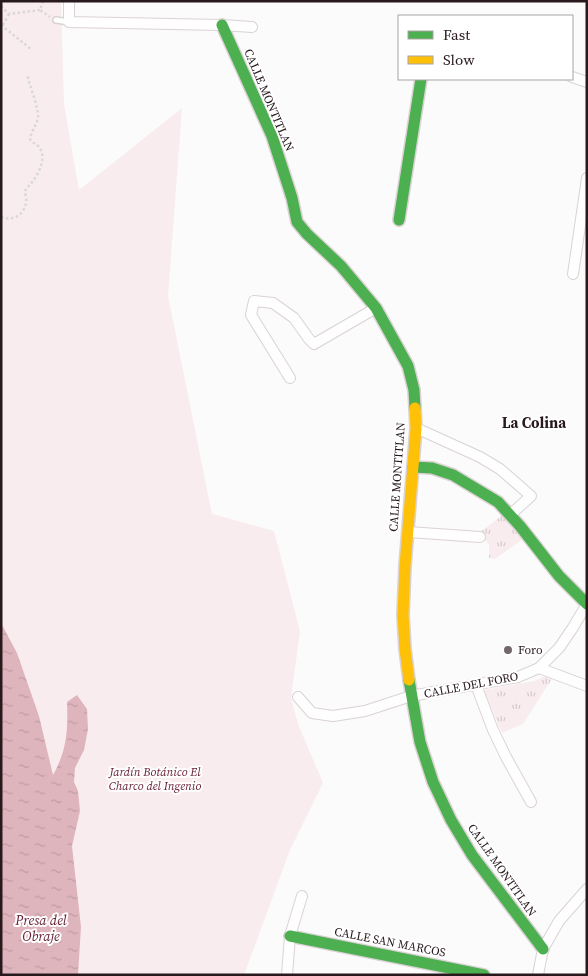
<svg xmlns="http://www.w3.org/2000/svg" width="588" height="976" font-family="'Source Serif 4',serif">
<defs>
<pattern id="park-tufts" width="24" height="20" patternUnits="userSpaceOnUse" patternTransform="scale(1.25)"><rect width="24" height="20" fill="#f9ecee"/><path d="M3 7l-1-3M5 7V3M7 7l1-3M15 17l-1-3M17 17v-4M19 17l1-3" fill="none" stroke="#d5cacc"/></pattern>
<pattern id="water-ripples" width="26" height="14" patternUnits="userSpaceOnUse" patternTransform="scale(1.25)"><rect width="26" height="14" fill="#dfb5bd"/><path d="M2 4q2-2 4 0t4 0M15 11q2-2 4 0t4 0" fill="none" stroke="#bf9ba2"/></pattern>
</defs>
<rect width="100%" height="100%" fill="#fbfbfb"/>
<!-- park -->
<g fill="url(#park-tufts)">
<polygon points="504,514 523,539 495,559 489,558 489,544 485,540 475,541 479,533"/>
<polygon points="547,675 553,677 523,724 502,733 484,690 534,681"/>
</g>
<!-- garden -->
<polygon fill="#f9ecee" points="1,1 61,1 64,104 79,190 182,108 168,296 212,514 274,531 300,631 291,698 298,724 323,783 290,850 244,975 1,975"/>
<!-- water -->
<path fill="url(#water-ripples)" d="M1 623 17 653 39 716 53 775C67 750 68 730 67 702L77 695 87 709 88 729 84 750 75 768 74 782 78 791 80 811 72 846 81 927 78 975H1Z"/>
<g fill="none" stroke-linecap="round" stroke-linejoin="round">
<!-- lane casing -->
<g stroke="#dbd2d4" stroke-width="8">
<polyline id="lane" points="56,20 69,22"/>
</g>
<!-- street casing -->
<g stroke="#dbd2d4" stroke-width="12">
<g id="street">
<polyline points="69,1 69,22 222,25 252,27"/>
<polyline points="572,77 587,82"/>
<polyline points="573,274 587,178"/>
<polyline points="290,378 251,315 254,301 273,303 294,318 309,339 314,344 376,308"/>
<polyline points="416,428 480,457 500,469 531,496 510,515"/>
<polyline points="408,532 480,537"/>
<polyline points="539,668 587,686"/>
<polyline points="476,685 493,730 506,757 531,802"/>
<polyline points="298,697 312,713 333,716 365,711 411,696 518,677 539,668 559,648 572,629 587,604"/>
<polyline points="287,975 290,936 302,896"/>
<polyline points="538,975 543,949 559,921 587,889"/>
</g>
</g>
<!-- fast casing -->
<g stroke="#dbd2d4" stroke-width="14">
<g id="fast">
<polyline points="222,25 272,136 292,198 297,222 307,234 341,266 376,308 408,366 414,390 415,408"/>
<polyline points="399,220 421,79"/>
<polyline points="413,467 432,468 453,475 498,502 520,526 559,576 587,604"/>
<polyline points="409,680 420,742 433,782 451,820 472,855 543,949"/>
<polyline points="290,936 484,975"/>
</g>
</g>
<!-- slow casing -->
<g stroke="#dbd2d4" stroke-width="14">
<polyline id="slow" points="409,680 405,649 403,615 405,566 416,428 415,408"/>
</g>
<!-- path -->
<g stroke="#d9d8d8" stroke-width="2.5" stroke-dasharray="2.5 2.5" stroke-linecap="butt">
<polyline points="43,1 40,10 50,17"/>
<polyline points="1,6 9,14 40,10"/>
<polyline points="1,25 32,50"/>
<polyline points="3,25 9,14"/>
<path d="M1 217C13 221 23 216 26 203 27 199 25 194 25 191 27 187 30 185 33 181 39 173 47 157 39 147 36 143 32 143 30 139 31 131 37 125 38 117 39 109 29 84 27 74"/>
</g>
<!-- lane -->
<use href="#lane" stroke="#fefefe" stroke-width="5"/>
<!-- street -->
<use href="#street" stroke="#fefefe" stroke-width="10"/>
<!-- fast -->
<use href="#fast" stroke="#4caf50" stroke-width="11"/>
<!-- slow -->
<use href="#slow" stroke="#ffc107" stroke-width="11"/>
</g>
<!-- markers -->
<circle fill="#72686a" stroke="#fff" stroke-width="2" cx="508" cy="650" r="5"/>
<g text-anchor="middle" stroke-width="4" stroke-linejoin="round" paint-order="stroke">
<!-- street labels -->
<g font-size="12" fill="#28191c" stroke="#fff">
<text transform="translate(269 100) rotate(67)" y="4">CALLE MONTITLAN</text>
<text transform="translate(397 477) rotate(-86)" y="4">CALLE MONTITLAN</text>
<text transform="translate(471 685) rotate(-11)" y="4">CALLE DEL FORO</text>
<text transform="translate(502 870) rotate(55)" y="4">CALLE MONTITLAN</text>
<text transform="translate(390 942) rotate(11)" y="4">CALLE SAN MARCOS</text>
</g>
<!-- poi labels -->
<g font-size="12" fill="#28191c" stroke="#fff" text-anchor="start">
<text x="518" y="654">Foro</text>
</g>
<!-- park labels -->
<g font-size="12" font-style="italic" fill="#651d33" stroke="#fff">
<text x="155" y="776">Jardín Botánico El<tspan x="155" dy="14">Charco del Ingenio</tspan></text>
</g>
<!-- water labels -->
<g font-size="14" font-style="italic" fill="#651d33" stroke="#fff">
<text x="41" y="925">Presa del<tspan x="41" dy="16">Obraje</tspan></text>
</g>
<!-- quarter labels -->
<g font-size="15" font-weight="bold" fill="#28191c" stroke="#fff">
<text x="534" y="428">La Colina</text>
</g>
</g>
<!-- border -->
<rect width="588" height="976" fill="none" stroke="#28191c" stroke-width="5"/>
<!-- legend -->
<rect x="398" y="15" width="175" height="65" fill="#ffffff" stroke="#a9a3a4"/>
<rect x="408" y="31" width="25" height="8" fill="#4caf50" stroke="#a9a3a4"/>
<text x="443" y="40" font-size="15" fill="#28191c">Fast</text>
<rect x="408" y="56" width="25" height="8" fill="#ffc107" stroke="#a9a3a4"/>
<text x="443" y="65" font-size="15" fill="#28191c">Slow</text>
</svg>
